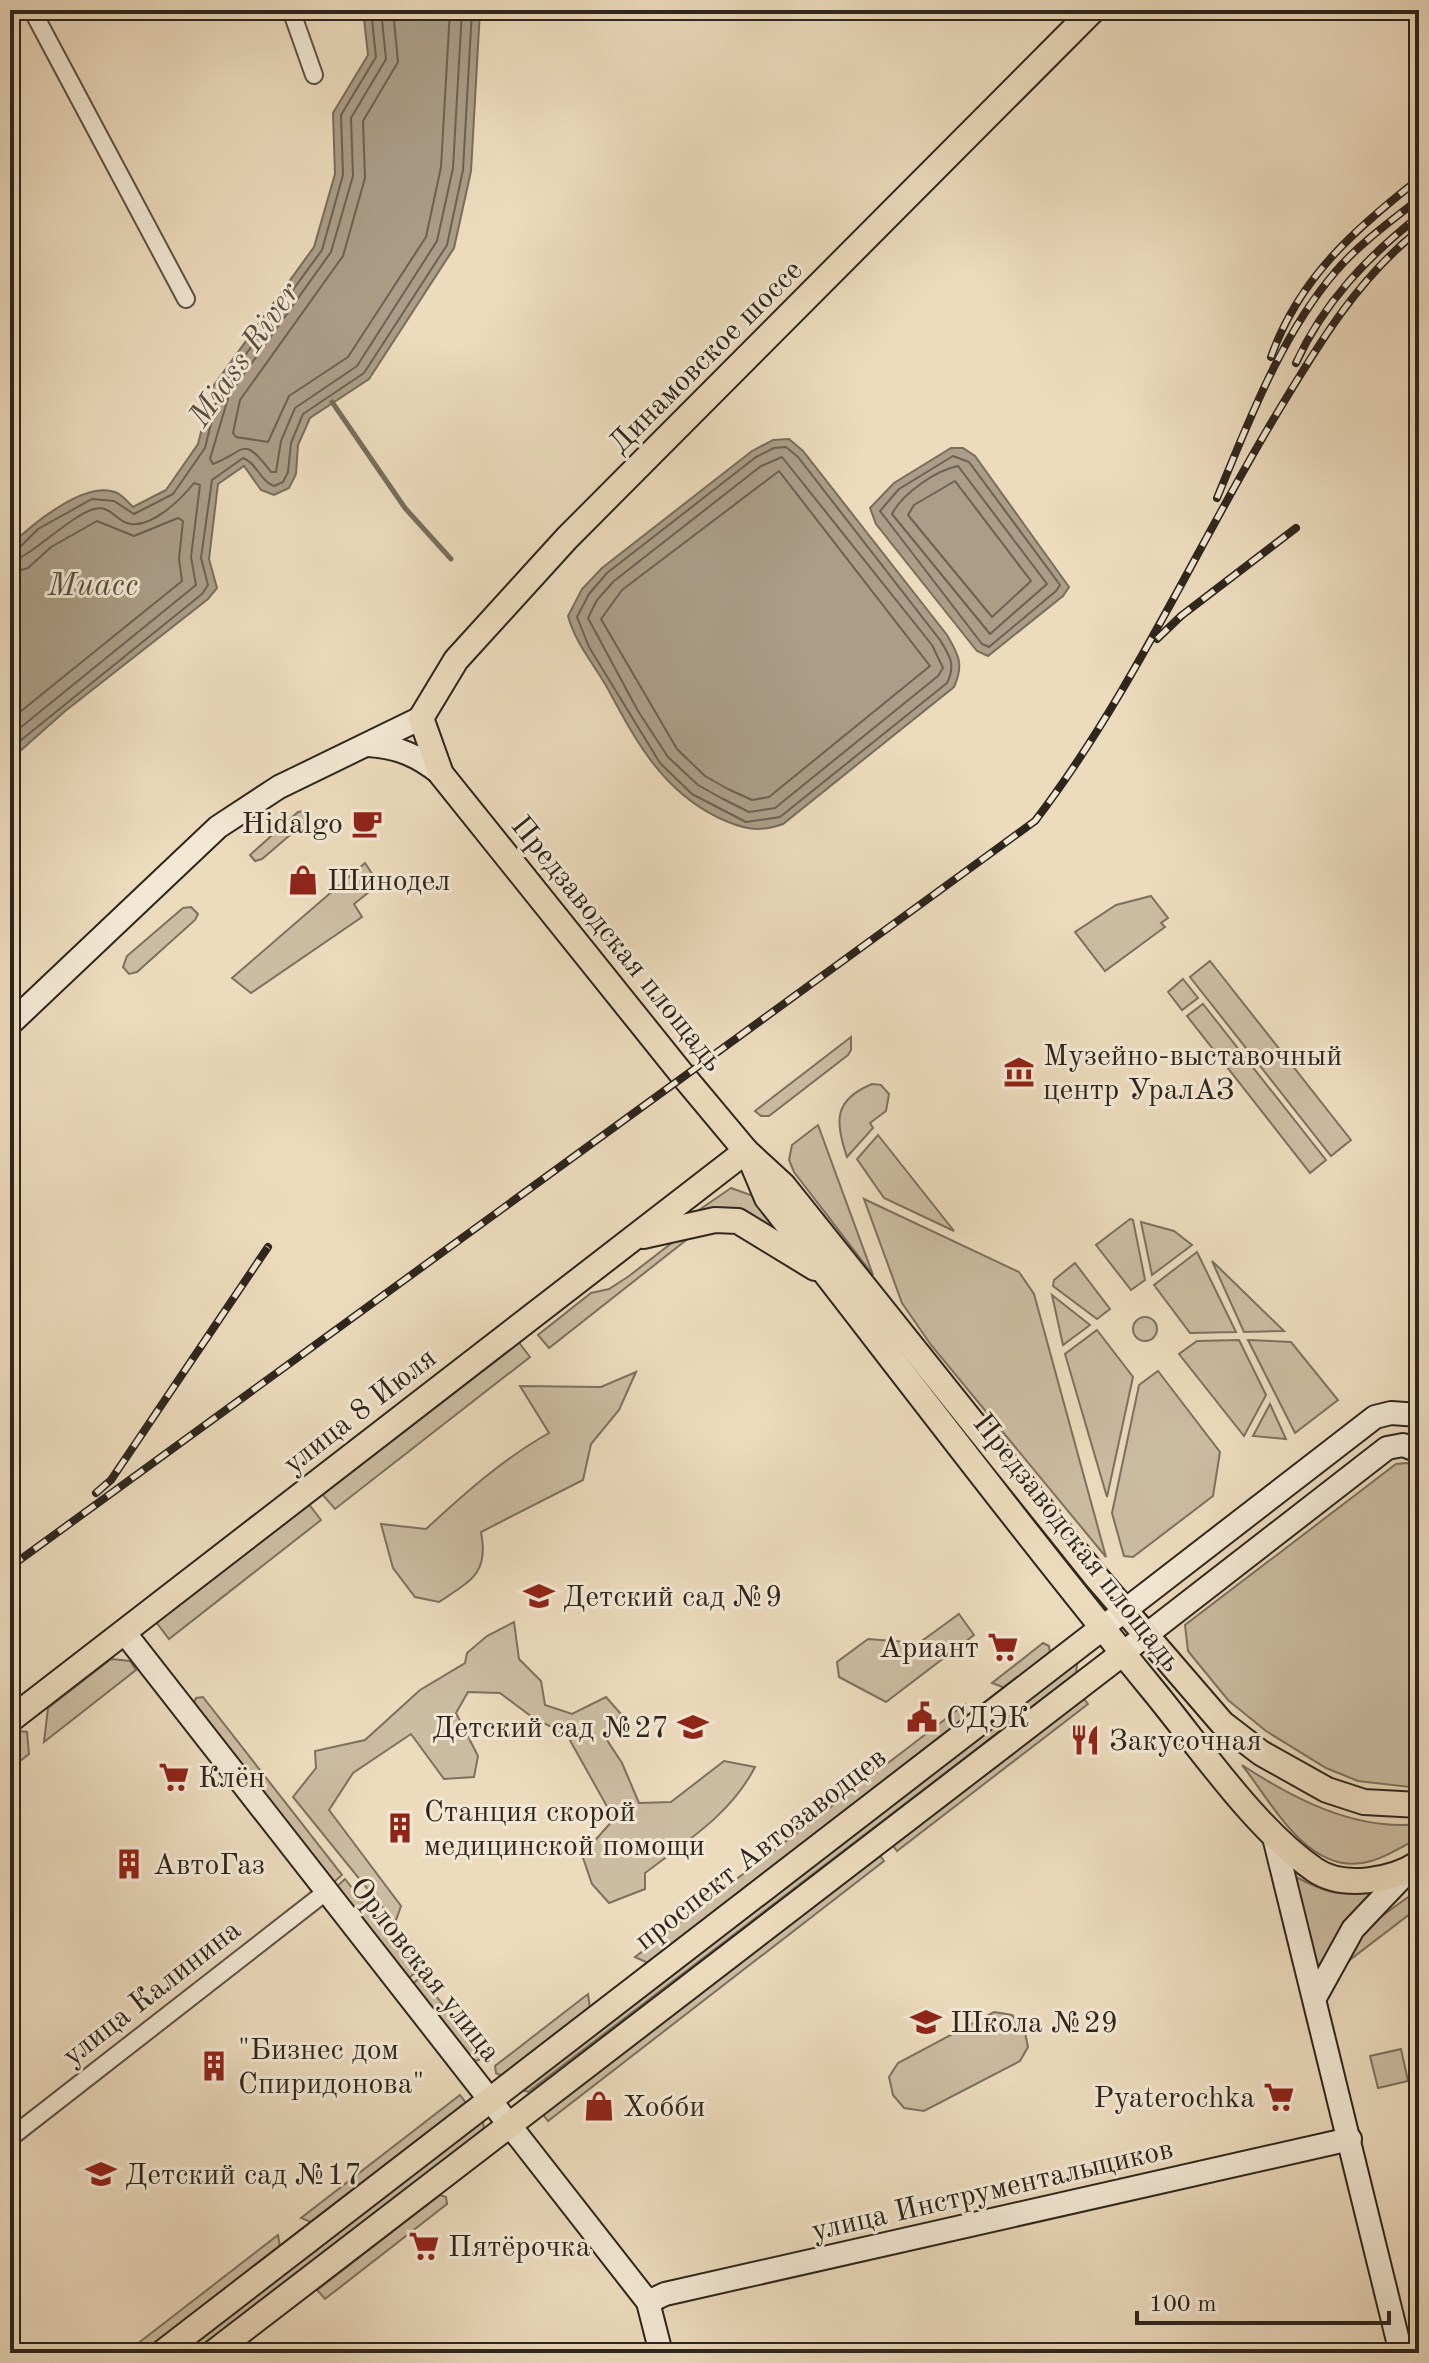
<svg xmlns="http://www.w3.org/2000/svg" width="1429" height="2363" font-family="'Old Standard TT',serif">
<rect width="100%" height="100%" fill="#ecdbbd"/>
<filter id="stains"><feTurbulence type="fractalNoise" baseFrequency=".0025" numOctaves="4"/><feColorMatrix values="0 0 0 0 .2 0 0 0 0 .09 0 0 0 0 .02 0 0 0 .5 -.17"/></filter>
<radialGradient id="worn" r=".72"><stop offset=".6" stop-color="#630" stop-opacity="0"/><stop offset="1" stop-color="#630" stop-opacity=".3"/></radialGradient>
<!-- green -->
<g fill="#ccbca2" stroke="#7d7060" stroke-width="2">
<polygon points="304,811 310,818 262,859 255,861 250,855 298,812"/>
<polygon points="365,863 379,884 354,904 362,917 251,993 232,978"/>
<polygon points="1151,896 1168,918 1161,923 1165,927 1105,971 1075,932 1116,905"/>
<polygon points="191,907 198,914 195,920 137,972 129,974 123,967 127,956 183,908"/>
<polygon points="1210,961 1351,1140 1331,1156 1190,977"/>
<polygon points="1183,979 1198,998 1182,1010 1168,992"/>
<polygon points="1203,1004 1326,1160 1310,1173 1187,1016"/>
<polygon points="851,1037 851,1050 848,1055 769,1116 761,1116 755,1111"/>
<path d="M872 1084 881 1085 889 1094 886 1111 870 1123 873 1128 847 1157C835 1122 833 1100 872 1084Z"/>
<polygon points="818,1125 873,1275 794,1172 789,1160 792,1145"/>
<polygon points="878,1135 954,1231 884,1198 857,1159"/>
<polygon points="731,1188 759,1198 809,1259 751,1223 680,1223"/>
<polygon points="864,1199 1019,1272 1034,1294 1106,1557 931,1345 902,1303"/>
<polygon points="1130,1219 1133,1220 1145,1280 1131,1290 1096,1245"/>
<polygon points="1141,1222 1174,1231 1192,1245 1152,1275"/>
<polygon points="699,1230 549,1348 538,1335 591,1293 609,1289 629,1276 686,1232"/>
<polygon points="1197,1252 1236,1332 1190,1333 1154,1285"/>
<polygon points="1212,1261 1284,1331 1244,1332"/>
<polygon points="1075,1263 1110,1309 1097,1319 1053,1286 1054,1280"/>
<polygon points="1052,1295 1090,1325 1063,1345"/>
<circle cx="1145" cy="1329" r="12"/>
<polygon points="1097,1330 1133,1377 1107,1497 1065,1354"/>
<polygon points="517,1340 530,1357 335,1509 321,1493"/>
<polygon points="1239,1340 1266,1395 1244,1436 1179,1354 1197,1341"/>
<polygon points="1248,1340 1291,1342 1338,1400 1295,1433"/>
<polygon points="1158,1371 1220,1452 1213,1496 1133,1557 1124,1556 1112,1513 1139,1385"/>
<path d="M636 1372 619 1410 591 1444 583 1480 481 1532C489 1573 472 1580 439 1602L415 1597 393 1568 381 1524 426 1529C465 1493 503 1459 549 1433L520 1386 601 1387Z"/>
<polygon points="1270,1404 1286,1439 1253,1436"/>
<polygon points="1407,1463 1419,1471 1418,1788 1358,1781 1326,1768 1266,1731 1228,1700 1188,1651 1185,1625 1396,1464"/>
<polygon points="308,1503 321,1520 169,1639 156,1622"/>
<polygon points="959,1614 974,1635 886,1702 839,1677 837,1662 868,1639 919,1643"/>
<path d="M514 1622 519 1659 541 1681 545 1705 572 1714 606 1697 621 1714 603 1734 622 1763 639 1803 671 1802 724 1761 755 1767C731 1814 687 1841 645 1873V1889L609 1903 592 1884 582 1855 614 1819 567 1735 532 1717 500 1693 468 1692 456 1713 478 1756 474 1777 444 1779 411 1734 353 1773 329 1810 401 1906 395 1923 293 1797 316 1768 315 1751 365 1740 420 1690 465 1663 467 1653 487 1636Z"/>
<polygon points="1043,1643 1049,1646 1050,1653 1005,1688 992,1683"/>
<polygon points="111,1659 130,1661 136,1670 44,1742 48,1708"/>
<polygon points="1071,1661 1077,1664 1076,1673 528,2092 522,2090"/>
<polygon points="1082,1696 1088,1704 897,1851 891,1843"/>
<polygon points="203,1697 342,1875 333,1883 193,1705 196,1698"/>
<polygon points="965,1704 967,1717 648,1963 635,1957"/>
<polygon points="19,1731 27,1732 29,1754 10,1769 10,1738"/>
<path d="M1242 1765C1294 1799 1355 1831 1419 1824V1838C1401 1847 1382 1860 1362 1863 1306 1872 1271 1801 1242 1765Z"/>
<polygon points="878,1853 884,1861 548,2121 542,2113"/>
<path d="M1290 1874C1328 1894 1342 1899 1385 1889L1332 1944 1317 1976Z"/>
<polygon points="345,1879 417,1971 408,1979 336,1887"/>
<path d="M1419 1889V1907L1347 1962C1353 1930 1395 1908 1419 1889Z"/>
<polygon points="421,1977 481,2053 479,2060 472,2061 412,1984"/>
<polygon points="588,1994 590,2008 502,2076 496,2073 495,2066"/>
<polygon points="994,2012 1012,2015 1024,2028 1028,2047 1020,2061 924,2111 904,2108 893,2095 889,2077 898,2063"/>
<polygon points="1401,2049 1408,2081 1378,2088 1370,2056"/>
<polygon points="460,2095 466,2103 311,2222 301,2218"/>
<polygon points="476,2120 483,2122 484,2129 197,2353 175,2353"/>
<polygon points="440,2195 446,2197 447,2204 325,2299 317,2290"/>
<polygon points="278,2235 280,2247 143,2353 132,2348"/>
</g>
<!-- water -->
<g fill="#ab9d87" stroke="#796d5d" stroke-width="2">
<path d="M363 10H480L471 171 454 248 369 379 310 418 298 445 296 474 289 488 274 495 261 490 244 466 218 484 209 559 217 588 208 599 64 712 10 760V546C31 525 88 477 119 494 124 497 129 503 133 507L166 490 198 444 212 388 314 247 335 174 333 113 368 55Z"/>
<path d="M789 439 803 451 947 635C959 655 964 665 954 687L783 824C758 833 743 829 719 818 663 791 637 743 609 691 595 665 576 645 568 616L582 589 602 568 752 451 773 440Z"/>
<polygon points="951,448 963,448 975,456 1069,587 1063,596 988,656 977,651 876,524 870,508 894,483"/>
</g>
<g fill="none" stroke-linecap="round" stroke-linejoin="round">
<!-- shore -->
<g stroke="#6c6152" stroke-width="2">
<path d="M381 10 386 59 351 118 353 176 331 252 229 395 210 459 213 464C247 451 242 434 271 472H276L281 441 295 408 357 366 437 241 453 168 462 10"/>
<polyline points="393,10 398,62 363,121 365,178 343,256 240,400 233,433 236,437 268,442 289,396 348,357 426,237 441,167 450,10"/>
<path d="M786 447 798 457 940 640C950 656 956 665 947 683L780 817 746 822 692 794 660 763 589 647 577 617 589 594 607 573 756 457 774 448Z"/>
<polygon points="953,456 969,462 1060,585 1056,591 989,647 982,644 880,511 899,489"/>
<polygon points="782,457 932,645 943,668 938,676 775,808 749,812 723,799 698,785 668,757 638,711 588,618 597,600 614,581 761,466"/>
<path d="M958 466 1047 584 990 634 892 514C902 494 936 470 958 466Z"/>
<polygon points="779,471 930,666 769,797 752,800 728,789 705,776 677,749 601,619 622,590"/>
<polygon points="955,481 1031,581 992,617 908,515 914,505"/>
<polyline points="10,551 18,549 38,529 92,499 114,501 134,514 173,494 205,448 219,391 322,250 343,175 341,115 376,57 371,10"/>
<path d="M10 561C28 560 69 516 94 509 110 505 115 519 127 523 150 531 182 498 194 483L200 485 191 557 196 585 10 736"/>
<polyline points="10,573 28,568 51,547 97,521 134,536 178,518 183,521 179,559 182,581 10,720"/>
<path d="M10 749 202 594 208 585 201 558 212 480 243 458C257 463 260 481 274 486L283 482 288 472 291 443 303 414 364 373 447 245 463 170 472 10"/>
</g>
<!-- stream -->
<polyline stroke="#796d5d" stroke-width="5" points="332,402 405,508 451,559"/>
<!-- street casing -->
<g stroke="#5e5245" stroke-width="20">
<g id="street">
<polyline points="32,10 186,299"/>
<polyline points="291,10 314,75"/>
<polyline points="10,2138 327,1891"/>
</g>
</g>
<!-- secondary casing -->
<g stroke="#2e251d" stroke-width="26">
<g id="secondary">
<path d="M368 745C398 747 417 755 441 774"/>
<polyline points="10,1024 218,827 279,787 421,718"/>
<polyline points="1102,1628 1375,1417 1391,1413 1419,1415"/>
<polyline points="124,1632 648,2302 661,2353"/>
<polyline points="1123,1653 1387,1448 1403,1445 1419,1451"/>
<polyline points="1274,1837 1401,2353"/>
<polyline points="1316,1996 1353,1929 1409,1870"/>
<polyline points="648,2302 665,2294 1350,2139"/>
</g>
</g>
<!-- primary casing -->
<g stroke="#2e251d" stroke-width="28">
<g id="primary">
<polyline points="1093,10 567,538 456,660 421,718 441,774 685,1078 746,1151 783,1185 1097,1578 1222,1723 1261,1753 1327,1790 1364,1802 1419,1805"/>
<path d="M751 1160 767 1198C895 1362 1021 1529 1153 1690 1200 1747 1255 1829 1315 1870 1343 1889 1392 1881 1419 1863"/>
<polyline points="643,1236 715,1220 738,1221 815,1268"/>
<polyline points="10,1720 746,1151"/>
<polyline points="162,2353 1102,1628"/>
<polyline points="213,2353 1123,1653"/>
</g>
</g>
<!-- street -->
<use href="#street" stroke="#f3e8d4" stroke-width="16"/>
<!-- secondary -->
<use href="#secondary" stroke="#f3e8d4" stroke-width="22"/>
<!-- primary -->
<use href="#primary" stroke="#ecdbbd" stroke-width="24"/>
<!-- rail casing -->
<g stroke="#2e251d" stroke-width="8">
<g id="rail">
<path d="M1271 357C1299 278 1355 229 1419 179"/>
<path d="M1296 363C1324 302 1367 257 1419 216"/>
<path d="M1217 498C1249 421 1281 335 1336 271 1359 244 1391 221 1419 199"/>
<polyline points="1157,639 1181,616 1296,528"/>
<polyline points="96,1493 111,1480 268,1247"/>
<path d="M10 1567 1035 821C1132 694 1196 547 1279 410 1318 345 1358 278 1419 230"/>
</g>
</g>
<!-- rail -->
<use href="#rail" stroke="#f3e8d4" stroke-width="5" stroke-dasharray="15" stroke-linecap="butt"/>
</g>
<!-- icons -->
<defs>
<g id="cafe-bare" transform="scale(2.4)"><path d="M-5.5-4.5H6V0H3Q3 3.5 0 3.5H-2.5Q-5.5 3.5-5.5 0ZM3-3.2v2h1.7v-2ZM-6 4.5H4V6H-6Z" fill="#8f2418" stroke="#f3e8d4" stroke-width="2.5" paint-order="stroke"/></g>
<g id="shop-bare" transform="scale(2.4)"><path d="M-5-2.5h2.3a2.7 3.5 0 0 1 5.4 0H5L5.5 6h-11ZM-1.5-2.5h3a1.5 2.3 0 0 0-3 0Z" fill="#8f2418" stroke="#f3e8d4" stroke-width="2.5" paint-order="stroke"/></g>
<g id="museum-bare" transform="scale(2.4)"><path d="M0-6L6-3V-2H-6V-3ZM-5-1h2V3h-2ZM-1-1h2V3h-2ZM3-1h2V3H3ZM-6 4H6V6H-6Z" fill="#8f2418" stroke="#f3e8d4" stroke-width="2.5" paint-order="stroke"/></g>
<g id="school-bare" transform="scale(2.4)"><path d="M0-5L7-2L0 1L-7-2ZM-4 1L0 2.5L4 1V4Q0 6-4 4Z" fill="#8f2418" stroke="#f3e8d4" stroke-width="2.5" paint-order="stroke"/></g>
<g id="supermarket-bare" transform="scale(2.4)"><path d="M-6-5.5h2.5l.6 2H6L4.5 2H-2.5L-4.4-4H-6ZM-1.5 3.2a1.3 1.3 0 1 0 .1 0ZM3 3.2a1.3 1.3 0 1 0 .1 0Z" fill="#8f2418" stroke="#f3e8d4" stroke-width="2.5" paint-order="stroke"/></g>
<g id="civic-bare" transform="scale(2.4)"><path d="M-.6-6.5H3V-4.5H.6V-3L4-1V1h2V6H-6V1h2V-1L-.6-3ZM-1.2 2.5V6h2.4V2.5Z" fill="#8f2418" stroke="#f3e8d4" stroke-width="2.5" paint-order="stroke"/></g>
<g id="restaurant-bare" transform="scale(2.4)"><path d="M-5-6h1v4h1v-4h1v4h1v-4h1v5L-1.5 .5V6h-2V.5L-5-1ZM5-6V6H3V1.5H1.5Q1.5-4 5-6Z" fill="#8f2418" stroke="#f3e8d4" stroke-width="2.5" paint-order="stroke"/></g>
<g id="building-bare" transform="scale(2.4)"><path d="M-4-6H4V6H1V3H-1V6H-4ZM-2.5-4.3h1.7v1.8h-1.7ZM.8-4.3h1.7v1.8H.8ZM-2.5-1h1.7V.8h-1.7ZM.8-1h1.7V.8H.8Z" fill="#8f2418" stroke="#f3e8d4" stroke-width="2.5" paint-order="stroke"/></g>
</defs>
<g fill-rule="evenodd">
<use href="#cafe-bare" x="367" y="823"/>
<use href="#shop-bare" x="303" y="880"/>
<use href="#museum-bare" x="1019" y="1072"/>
<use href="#school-bare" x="539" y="1596"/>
<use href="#supermarket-bare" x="1003" y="1647"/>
<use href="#civic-bare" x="922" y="1717"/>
<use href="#school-bare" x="693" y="1727"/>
<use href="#restaurant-bare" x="1085" y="1740"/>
<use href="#supermarket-bare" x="174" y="1777"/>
<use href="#building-bare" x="400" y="1828"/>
<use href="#building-bare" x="129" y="1864"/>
<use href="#school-bare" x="926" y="2022"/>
<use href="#building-bare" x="214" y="2066"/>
<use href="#supermarket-bare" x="1279" y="2097"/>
<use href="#shop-bare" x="599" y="2106"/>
<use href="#school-bare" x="101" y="2174"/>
<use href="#supermarket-bare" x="424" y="2246"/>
</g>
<g text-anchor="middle" stroke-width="6" stroke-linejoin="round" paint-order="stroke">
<!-- street labels -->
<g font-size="30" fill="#2e251d" stroke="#f3e8d4">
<text transform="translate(705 356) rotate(-45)" y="10">Динамовское шоссе</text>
<text transform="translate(618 943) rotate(51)" y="10">Предзаводская площадь</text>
<text transform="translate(359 1410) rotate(-38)" y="10">улица 8 Июля</text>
<text transform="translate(1078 1542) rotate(52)" y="10">Предзаводская площадь</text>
<text transform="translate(760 1848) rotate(-38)" y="10">проспект Автозаводцев</text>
<text transform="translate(426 1969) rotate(52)" y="10">Орловская улица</text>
<text transform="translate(151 1992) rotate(-38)" y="10">улица Калинина</text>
<text transform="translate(992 2189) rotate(-13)" y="10">улица Инструментальщиков</text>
</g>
<!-- poi labels -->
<g font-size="30" fill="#2e251d" stroke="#f3e8d4" text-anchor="start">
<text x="343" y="833" text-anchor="end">Hidalgo</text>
<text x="327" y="890">Шинодел</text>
<text x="1043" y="1065">Музейно-выставочный<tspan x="1043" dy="34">центр УралАЗ</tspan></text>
<text x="563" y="1606">Детский сад №9</text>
<text x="979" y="1657" text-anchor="end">Ариант</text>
<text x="946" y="1727">СДЭК</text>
<text x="669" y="1737" text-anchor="end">Детский сад №27</text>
<text x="1109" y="1750">Закусочная</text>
<text x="198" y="1787">Клён</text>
<text x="424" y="1821">Станция скорой<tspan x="424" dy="34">медицинской помощи</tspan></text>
<text x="153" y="1874">АвтоГаз</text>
<text x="950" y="2032">Школа №29</text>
<text x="238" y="2059">"Бизнес дом<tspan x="238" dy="34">Спиридонова"</tspan></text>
<text x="1255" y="2107" text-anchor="end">Pyaterochka</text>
<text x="623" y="2116">Хобби</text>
<text x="125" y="2184">Детский сад №17</text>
<text x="448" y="2256">Пятёрочка</text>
</g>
<!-- water labels -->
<g font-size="32" font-style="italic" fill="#5a4f42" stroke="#f3e8d4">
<text transform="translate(243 354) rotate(-55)" y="11">Miass River</text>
<text x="93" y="595">Миасс</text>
</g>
</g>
<!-- margin -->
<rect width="1429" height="2363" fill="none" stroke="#ecdbbd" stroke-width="40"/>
<rect x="12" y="12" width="1405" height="2339" fill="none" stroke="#2e251d" stroke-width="4"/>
<rect x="20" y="20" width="1389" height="2323" fill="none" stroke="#2e251d" stroke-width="2"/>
<!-- scale -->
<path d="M1137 2311v12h252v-12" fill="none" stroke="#2e251d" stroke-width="4"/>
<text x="1149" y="2311" font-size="24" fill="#2e251d" stroke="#f3e8d4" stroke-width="6" paint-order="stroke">100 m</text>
<rect width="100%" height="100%" filter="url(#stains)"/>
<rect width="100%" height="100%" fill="url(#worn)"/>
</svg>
